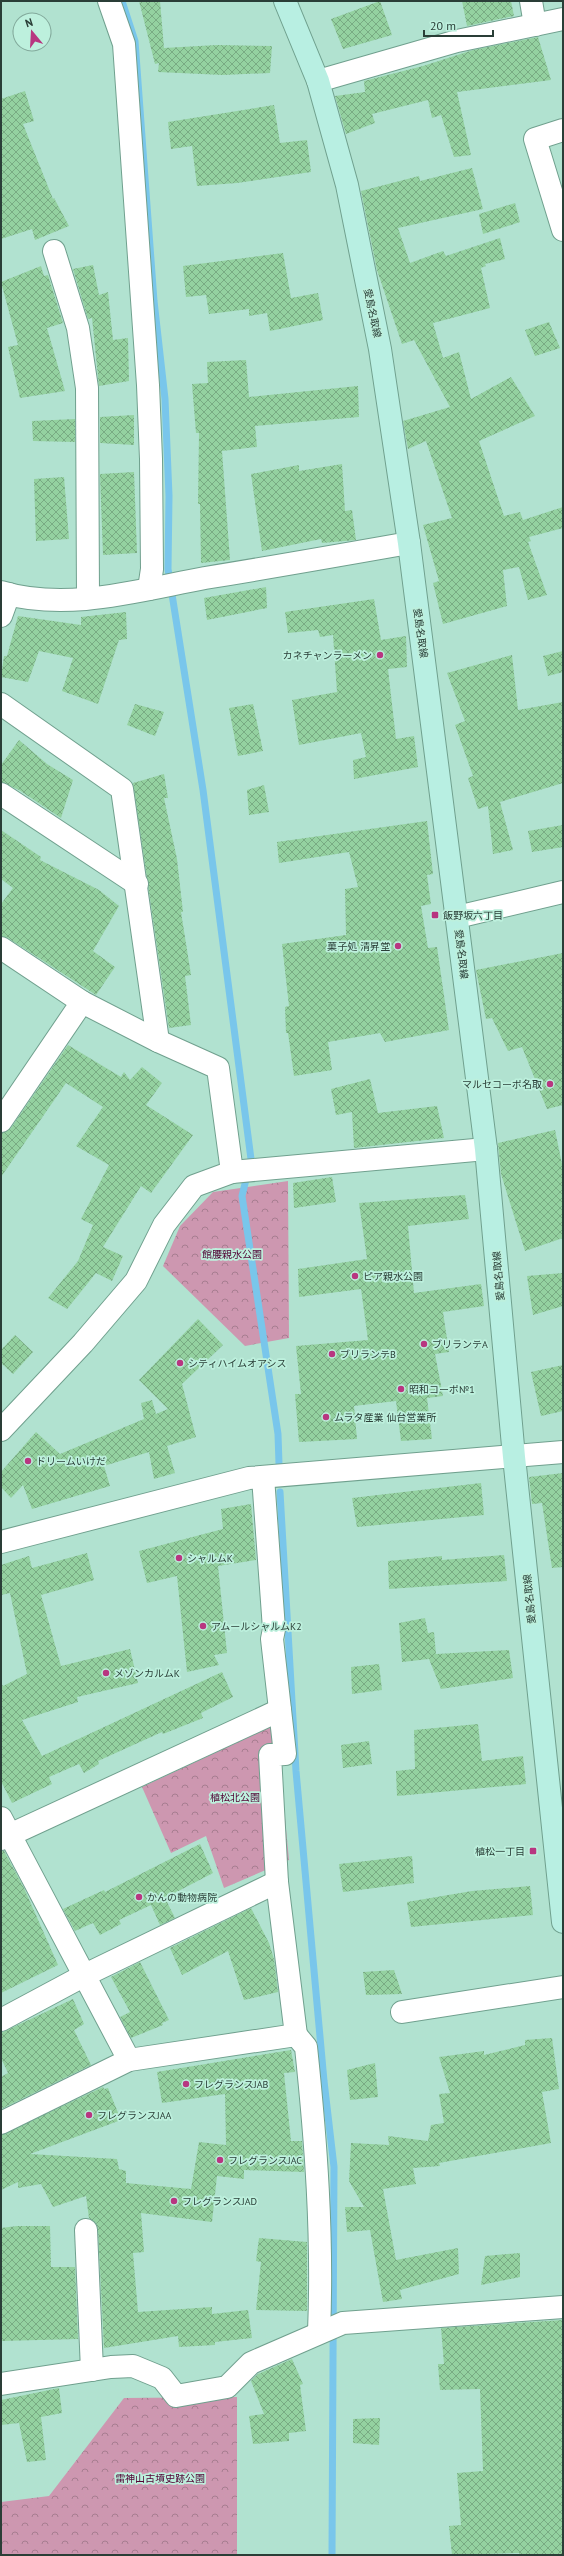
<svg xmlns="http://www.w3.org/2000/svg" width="564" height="2556" font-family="'PT Sans','Noto Sans JP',sans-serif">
<defs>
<pattern id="park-crowns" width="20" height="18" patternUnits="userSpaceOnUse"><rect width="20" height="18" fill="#cd97b0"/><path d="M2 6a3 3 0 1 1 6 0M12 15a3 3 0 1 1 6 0" fill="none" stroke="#a77d90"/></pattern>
<pattern id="building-cross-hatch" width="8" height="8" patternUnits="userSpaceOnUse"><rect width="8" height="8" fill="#94d1a0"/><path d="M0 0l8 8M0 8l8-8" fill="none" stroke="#79ab83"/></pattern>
</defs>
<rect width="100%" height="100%" fill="#b1e2d0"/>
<!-- park -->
<g fill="url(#park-crowns)">
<polygon points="288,1181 289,1338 245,1346 163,1266 180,1226 213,1192"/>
<polygon points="276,1724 289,1860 224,1888 206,1836 171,1853 142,1787"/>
<polygon points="237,2397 237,2555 1,2555 1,2502 49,2496 124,2398"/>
</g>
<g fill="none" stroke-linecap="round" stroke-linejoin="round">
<!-- stream -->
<g stroke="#79c6eb" stroke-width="7">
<polyline points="122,1 135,41 154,301 165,399 169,496 168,569 203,790 251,1159 242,1196 278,1434 279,1464"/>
<polyline points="280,1492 296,1771 324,2081 334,2167 332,2555"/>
</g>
</g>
<!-- building -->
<g fill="url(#building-cross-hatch)">
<polygon points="139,1 160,1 164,48 217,45 272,46 270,73 223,75 158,72 159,63 155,64"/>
<polygon points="380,1 392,35 343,49 331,19"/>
<polygon points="462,1 511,1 514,16 467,26"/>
<polygon points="538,37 551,80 457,92 471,155 454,157 441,115 432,118 428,100 372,114 375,123 346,134 335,96 365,92 364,81 423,66 473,50"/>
<polygon points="25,91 34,121 23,124 53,199 54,198 69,226 35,240 32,229 1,239 1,99"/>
<polygon points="274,105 280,143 307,140 311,172 237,183 197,186 192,146 171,149 168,122"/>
<polygon points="472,168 483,209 398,228 410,263 443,251 446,256 500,238 505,259 485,264 486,266 481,268 490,308 433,323 443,358 459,352 471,399 511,377 535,416 479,441 504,516 520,512 523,520 563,507 563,528 529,537 531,541 528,542 547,595 528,600 519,567 503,570 507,606 443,624 433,583 439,581 423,525 452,518 426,441 408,449 403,421 450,407 414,340 402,344 377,270 361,191 419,176 420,181"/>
<polygon points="515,203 520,222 483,234 479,214"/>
<polygon points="283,253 291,298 318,293 323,320 270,331 267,313 249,316 249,309 209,314 206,295 186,297 183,266"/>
<polygon points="93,265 99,295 108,292 113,340 128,338 129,381 99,386 92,318 88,319 73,269"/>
<polygon points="41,266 44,276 48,275 63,323 47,328 65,391 20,398 8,347 18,345 1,282"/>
<polygon points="549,322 560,348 535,356 525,330"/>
<polygon points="246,360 249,397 358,386 359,417 255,426 257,447 222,451 230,560 201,563 200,504 198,504 199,433 196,433 192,384 208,383 207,362"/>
<polygon points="134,415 134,445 100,443 100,417"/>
<polygon points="75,419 75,442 33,441 32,421"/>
<polygon points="342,464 345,511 352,510 356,540 322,543 321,539 262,551 251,474 299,465 299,471"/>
<polygon points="134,472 137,553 103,555 100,474"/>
<polygon points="64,477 69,539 36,541 34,479"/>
<polygon points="266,587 267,608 207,620 204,598"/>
<polygon points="374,599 381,640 406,636 407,667 388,669 396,739 414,736 418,767 354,779 353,760 366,757 361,733 299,745 292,700 337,692 333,635 320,637 318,630 288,633 285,612"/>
<polygon points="126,612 127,639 119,640 98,704 62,691 73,658 39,651 28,682 1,677 4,656 7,656 18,616 81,625 81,617"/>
<polygon points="563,651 563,672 548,676 543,656"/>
<polygon points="512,655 518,710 563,702 563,783 500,802 513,850 493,854 488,806 478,809 468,778 473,776 455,725 465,721 447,673"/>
<polygon points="135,704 164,712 155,736 127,725"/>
<polygon points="253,704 263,751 238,756 229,708"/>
<polygon points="19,740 47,764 73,780 61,818 19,790 1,782 1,765"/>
<polygon points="164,774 168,798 164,798 177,859 183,912 181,912 191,975 185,976 191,1025 169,1028 133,783"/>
<polygon points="264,785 269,812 249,815 247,790"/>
<polygon points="427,821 433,874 427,875 431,904 421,906 428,948 437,947 449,1030 385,1042 380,1033 328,1042 332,1070 294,1076 288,1033 286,1033 285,1007 289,1006 282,944 346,935 345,889 358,887 349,852 279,863 277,842"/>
<polygon points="563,825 563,847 532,852 528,831"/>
<polygon points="1,830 41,857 40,860 99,890 119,906 93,951 115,967 96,995 8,938 1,936 1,904 13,888 1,879"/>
<polygon points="563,953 563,1105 547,1109 522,1047 508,1051 492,1018 486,1019 476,970"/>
<polygon points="68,1045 121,1077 124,1072 130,1080 142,1067 162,1083 146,1105 193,1135 151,1193 141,1186 103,1247 123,1256 112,1281 96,1273 67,1309 48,1298 78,1261 93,1225 81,1219 109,1165 76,1146 103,1107 66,1083 1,1177 1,1134 11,1128"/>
<polygon points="370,1079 378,1113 437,1106 444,1138 354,1148 352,1112 336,1115 331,1089"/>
<polygon points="555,1130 563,1169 563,1238 525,1251 501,1174 498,1143"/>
<polygon points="332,1177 336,1202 294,1208 293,1183"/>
<polygon points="465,1195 469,1219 408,1226 414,1293 481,1284 484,1306 443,1312 449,1352 435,1354 443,1396 427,1398 432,1439 401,1441 396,1401 354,1406 357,1439 299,1442 295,1394 301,1394 296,1346 368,1340 361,1289 299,1297 298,1269 367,1259 359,1203"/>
<polygon points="563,1273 563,1306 533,1315 527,1276"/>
<polygon points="198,1319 223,1345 182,1384 196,1437 167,1446 175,1473 154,1479 149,1452 104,1466 110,1486 32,1509 23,1485 11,1498 1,1487 1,1472 36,1432 60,1454 144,1419 141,1403 152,1400 156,1414 168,1409 139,1380"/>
<polygon points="15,1335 33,1352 13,1374 1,1363 1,1350"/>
<polygon points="563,1365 563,1411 541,1416 531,1372"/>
<polygon points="563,1473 563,1567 552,1568 542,1503 532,1504 529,1477"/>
<polygon points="481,1483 484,1515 357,1527 352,1498"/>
<polygon points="251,1504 256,1560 218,1566 227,1653 214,1655 219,1665 187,1672 177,1576 147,1583 139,1551 223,1529 221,1509"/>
<polygon points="87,1553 94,1580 41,1595 61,1666 130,1649 138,1683 77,1697 78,1702 22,1720 42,1756 222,1672 233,1697 201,1713 203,1718 163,1734 162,1732 98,1761 99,1764 84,1773 79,1764 49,1777 52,1784 12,1803 1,1781 1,1683 3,1686 27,1674 10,1593 1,1595 1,1565 29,1556 32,1568"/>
<polygon points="504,1555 507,1581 389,1589 388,1561 442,1556 442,1560"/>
<polygon points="425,1618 428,1633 434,1632 436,1654 509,1650 513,1678 441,1689 429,1659 402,1662 399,1623"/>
<polygon points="379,1664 382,1690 352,1694 351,1667"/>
<polygon points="478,1724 482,1761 523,1756 526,1784 397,1796 396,1771 415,1769 414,1730"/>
<polygon points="369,1741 372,1764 343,1768 341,1745"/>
<polygon points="200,1844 213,1873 165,1898 175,1918 160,1925 151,1905 119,1920 121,1924 100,1935 93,1923 75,1931 63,1909 104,1890 105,1892"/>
<polygon points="1,1851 4,1851 24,1888 58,1965 1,1993"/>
<polygon points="412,1856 414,1883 343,1892 339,1864"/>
<polygon points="530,1886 533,1915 411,1927 407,1902 472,1891"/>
<polygon points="251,1908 269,1943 274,1959 278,1992 244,2000 228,1951 182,1975 170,1948"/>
<polygon points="140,1962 169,2020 162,2023 163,2025 131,2038 120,2017 130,2012 111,1977"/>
<polygon points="394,1970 402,1994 366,1995 363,1972"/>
<polygon points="73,1999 84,2024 74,2030 91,2065 1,2109 1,2077 8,2073 1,2058 1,2033"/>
<polygon points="552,2038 559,2089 542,2092 551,2143 439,2163 440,2166 413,2168 416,2184 383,2189 396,2260 458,2248 459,2274 400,2290 402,2299 383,2302 370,2230 347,2232 345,2207 364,2207 349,2181 351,2143 389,2145 388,2136 428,2141 431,2125 444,2123 439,2094 450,2093 439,2057 484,2051 484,2055 525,2045 525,2040"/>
<polygon points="291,2050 295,2072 284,2073 291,2141 302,2141 304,2172 244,2170 244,2179 217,2176 212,2222 141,2213 144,2252 133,2253 138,2312 212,2307 212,2314 248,2310 252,2338 215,2342 215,2345 179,2347 178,2336 104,2348 98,2229 96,2223 89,2218 86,2196 53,2207 41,2184 18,2188 18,2182 1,2190 1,2135 103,2087 104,2089 108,2088 121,2120 30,2154 117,2159 119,2169 126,2171 126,2183 191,2189 199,2142 226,2145 225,2094 162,2103 157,2072"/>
<polygon points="375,2063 378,2097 350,2100 347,2070"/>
<polygon points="17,2226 50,2226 51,2267 75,2267 78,2339 1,2341 1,2228"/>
<polygon points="259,2238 307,2242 307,2311 256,2310 261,2262 256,2261"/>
<polygon points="520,2253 520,2277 481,2285 485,2256"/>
<polygon points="563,2320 563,2555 519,2555 519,2553 452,2555 449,2526 461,2525 457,2473 483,2471 480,2389 440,2390 438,2364 444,2364 441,2328"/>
<polygon points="292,2359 303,2384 300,2385 306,2431 289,2433 289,2441 253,2444 249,2416 264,2414 251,2381 258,2374"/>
<polygon points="59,2388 62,2413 41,2417 46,2460 27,2462 19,2423 1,2425 1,2400"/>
<polygon points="380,2418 379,2445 353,2443 353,2419"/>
</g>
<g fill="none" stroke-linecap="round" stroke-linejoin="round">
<!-- street casing -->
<g stroke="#70a08e" stroke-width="24">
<g id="street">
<polyline points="109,1 124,44 148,385 151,459 152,569 149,589"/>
<polyline points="531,1 535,25"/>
<polyline points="318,81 457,41 563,19"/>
<polyline points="563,130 535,139 563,230"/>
<polyline points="54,251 78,328 87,388 88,598"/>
<path d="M1 592C67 612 140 590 205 578 273 567 341 555 409 543"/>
<polyline points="1,616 9,594"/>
<polyline points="1,704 122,789 158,1041"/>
<polyline points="1,794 137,884"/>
<polyline points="457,917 563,892"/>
<polyline points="1,948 82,1002 1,1121"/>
<polyline points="232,1172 486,1149"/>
<polyline points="1,1430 83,1343 136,1281 164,1225 194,1186 232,1172 218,1068 158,1041 82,1002"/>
<polyline points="1,1542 249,1478 563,1452"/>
<polyline points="1,1818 129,2060"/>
<polyline points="1,1839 280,1710"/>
<polyline points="402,2012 563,1987"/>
<polyline points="1,2020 85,1975 277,1882"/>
<path d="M296 2035 306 2047C316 2142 323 2236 319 2332"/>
<polyline points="1,2123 129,2060 296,2035 277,1882 270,1755 285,1754 272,1639 274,1629 263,1477"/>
<polyline points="86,2230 92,2370"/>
<polyline points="1,2384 111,2367 133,2366 162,2378 176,2396 227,2387 251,2363 343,2323 563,2307"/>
</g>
</g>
<!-- secondary casing -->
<g stroke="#70a08e" stroke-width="24">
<polyline id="secondary" points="285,1 318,81 347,185 380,349 409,543 486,1149 514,1457 563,1922"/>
</g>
<!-- street -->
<use href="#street" stroke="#fff" stroke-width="22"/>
<!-- secondary -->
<use href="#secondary" stroke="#b8efe2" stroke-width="22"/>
</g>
<!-- markers -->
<g fill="#b83680" stroke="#bdf0dd" stroke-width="1.5">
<circle cx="380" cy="655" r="4"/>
<rect x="431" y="911" width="8" height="8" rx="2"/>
<circle cx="398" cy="946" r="4"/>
<circle cx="550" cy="1084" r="4"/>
<circle cx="355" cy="1276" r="4"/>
<circle cx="424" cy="1344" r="4"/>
<circle cx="332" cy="1354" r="4"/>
<circle cx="180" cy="1363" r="4"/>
<circle cx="401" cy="1389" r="4"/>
<circle cx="326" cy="1417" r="4"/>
<circle cx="28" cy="1461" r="4"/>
<circle cx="179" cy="1558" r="4"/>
<circle cx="203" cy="1626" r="4"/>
<circle cx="106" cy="1673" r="4"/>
<rect x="529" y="1847" width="8" height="8" rx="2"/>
<circle cx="139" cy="1897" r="4"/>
<circle cx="186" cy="2084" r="4"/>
<circle cx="89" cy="2115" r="4"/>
<circle cx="220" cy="2160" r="4"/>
<circle cx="174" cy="2201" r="4"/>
</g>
<g text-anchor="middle" stroke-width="3.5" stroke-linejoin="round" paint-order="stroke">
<!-- street labels -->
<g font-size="10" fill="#2a3e37" stroke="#bdf0dd">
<text transform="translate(373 313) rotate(78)" y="4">愛島名取線</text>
<text transform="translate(421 633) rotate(82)" y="4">愛島名取線</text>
<text transform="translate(462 954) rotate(83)" y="4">愛島名取線</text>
<text transform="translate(498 1276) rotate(-95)" y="4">愛島名取線</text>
<text transform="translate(529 1599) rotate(-96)" y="4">愛島名取線</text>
</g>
<!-- poi labels -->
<g font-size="10" fill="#2a3e37" stroke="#bdf0dd" text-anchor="start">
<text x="372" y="659" text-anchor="end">カネチャンラーメン</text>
<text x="443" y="919">飯野坂六丁目</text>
<text x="390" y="950" text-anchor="end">菓子処 清昇堂</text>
<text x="542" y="1088" text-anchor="end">マルセコーポ名取</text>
<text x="363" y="1280">ピア親水公園</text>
<text x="432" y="1348">ブリランテA</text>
<text x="340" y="1358">ブリランテB</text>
<text x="188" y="1367">シティハイムオアシス</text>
<text x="409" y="1393">昭和コーポ№1</text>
<text x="334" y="1421">ムラタ産業 仙台営業所</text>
<text x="36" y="1465">ドリームいけだ</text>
<text x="187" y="1562">シャルムK</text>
<text x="211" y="1630">アムールシャルムK2</text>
<text x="114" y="1677">メゾンカルムK</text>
<text x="525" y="1855" text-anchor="end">植松一丁目</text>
<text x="147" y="1901">かんの動物病院</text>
<text x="194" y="2088">フレグランスJAB</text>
<text x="97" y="2119">フレグランスJAA</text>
<text x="228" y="2164">フレグランスJAC</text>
<text x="182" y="2205">フレグランスJAD</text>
</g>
<!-- park labels -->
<g font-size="10" fill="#520033" stroke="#bdf0dd">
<text x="232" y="1258">館腰親水公園</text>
<text x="235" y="1801">植松北公園</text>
<text x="160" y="2482">雷神山古墳史跡公園</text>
</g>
</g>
<!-- border -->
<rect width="564" height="2556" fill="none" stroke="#2a3e37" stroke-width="4"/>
<!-- north arrow -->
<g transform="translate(32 32) rotate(342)"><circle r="19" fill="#bdf0dd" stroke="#82a99b"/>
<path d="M0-3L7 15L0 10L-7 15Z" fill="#b83680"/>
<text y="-6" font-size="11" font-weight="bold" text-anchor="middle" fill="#2a3e37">N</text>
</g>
<!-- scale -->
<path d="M424 30v6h69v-6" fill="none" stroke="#2a3e37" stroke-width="2"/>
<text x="430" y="30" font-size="12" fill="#2a3e37" stroke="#bdf0dd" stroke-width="3" paint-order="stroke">20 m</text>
</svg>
